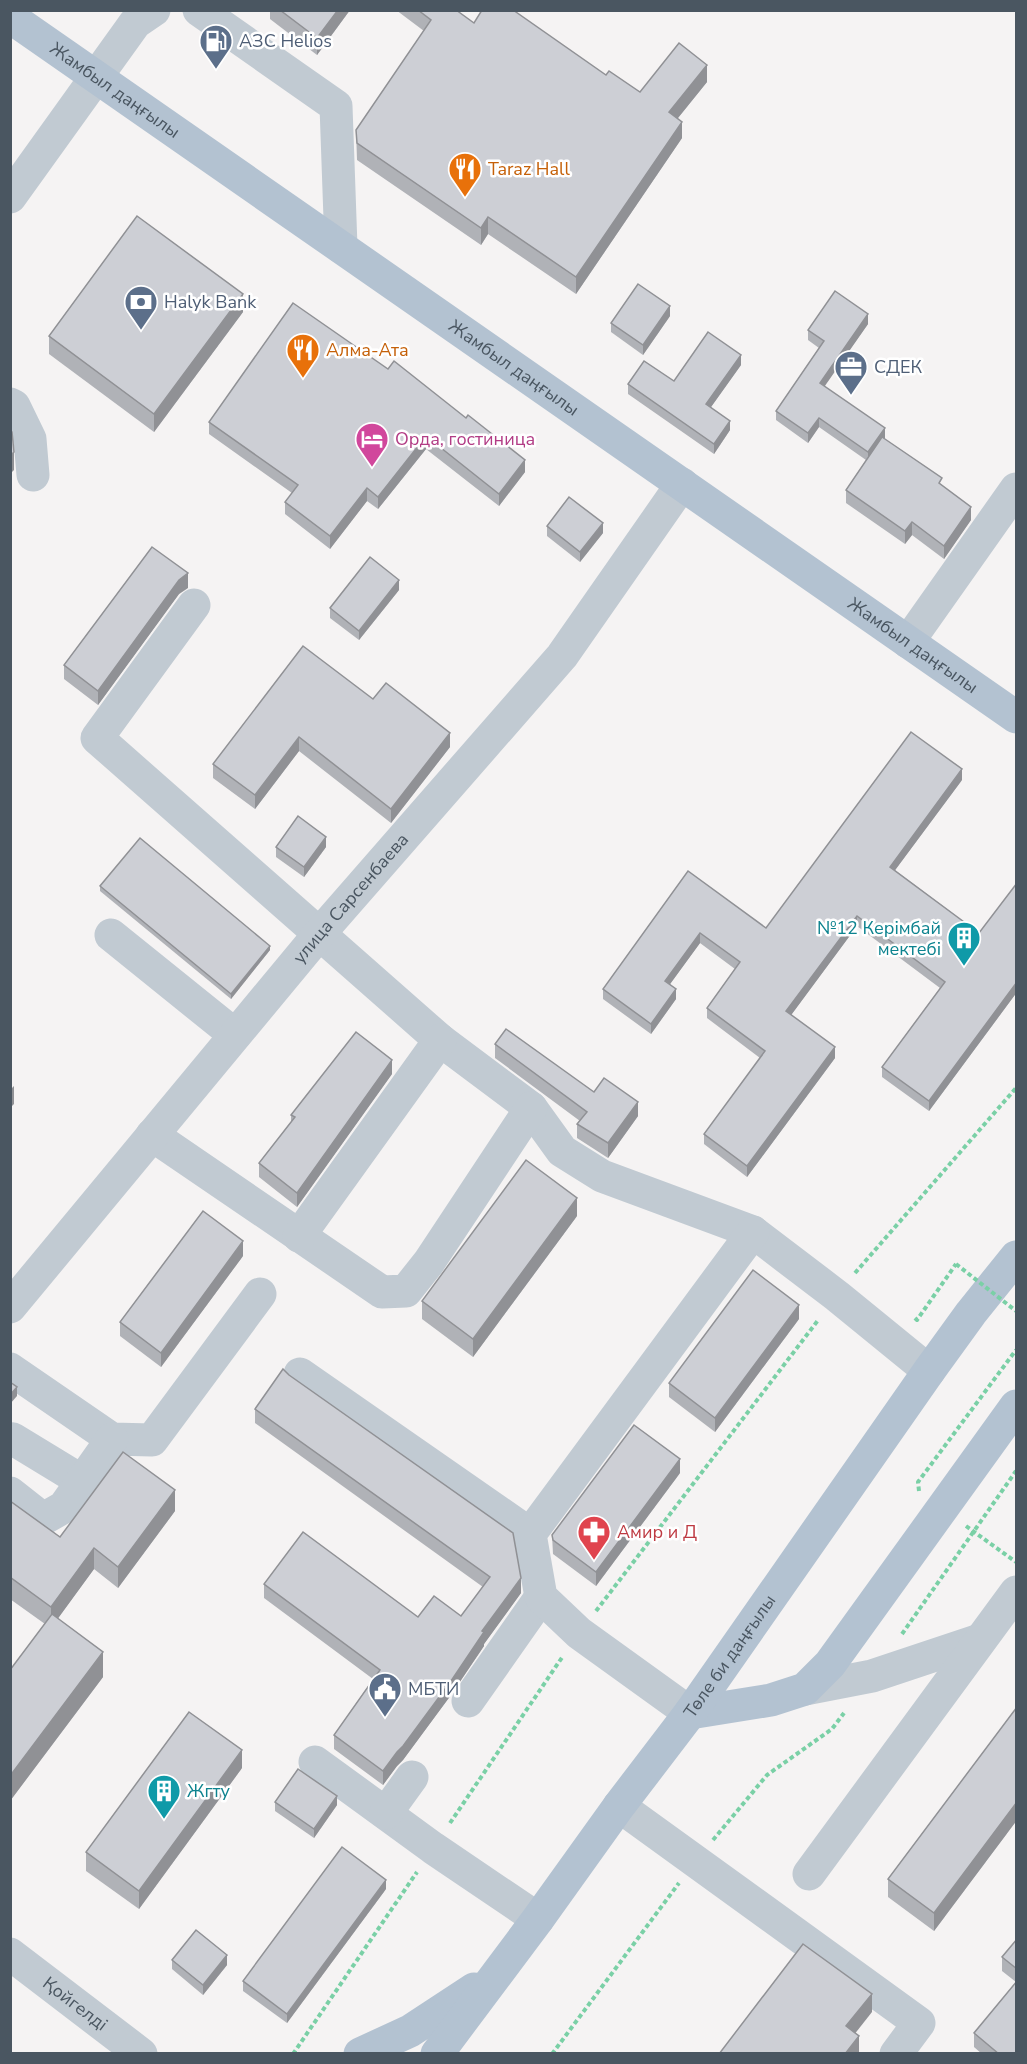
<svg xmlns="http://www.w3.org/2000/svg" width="1027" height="2064" font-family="'Nunito Sans',sans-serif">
<rect width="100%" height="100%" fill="#f5f3f3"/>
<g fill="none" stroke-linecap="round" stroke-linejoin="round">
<!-- path -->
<g stroke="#7ad0a6" stroke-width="4" stroke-dasharray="4.5 3" stroke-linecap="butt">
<polyline points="855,1273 1016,1088"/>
<polyline points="915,1318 917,1320 956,1264"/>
<polyline points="919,1491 918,1482 1016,1350"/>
<polyline points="966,1526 1016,1562"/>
<polyline points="596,1611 819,1319"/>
<polyline points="902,1634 1016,1471"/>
<polyline points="450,1823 563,1656"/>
<polyline points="713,1840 767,1775 832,1729 844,1713"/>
<polyline points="293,2054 417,1872"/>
<polyline points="552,2054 679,1883"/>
</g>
<!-- minor -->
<g stroke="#c1cad2" stroke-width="33">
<polyline points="199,10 336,106 341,247"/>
<polyline points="10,197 135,23 154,10"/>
<polyline points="10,404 14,406 30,439 33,475"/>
<polyline points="194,605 97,738 440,1040 531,1108 562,1151 602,1176 753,1232 837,1296 929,1371"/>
<polyline points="908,642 1016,489"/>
<polyline points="111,935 235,1035"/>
<polyline points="152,1135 382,1292 406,1291 429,1262 531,1108"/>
<polyline points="299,1236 440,1040"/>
<path id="s1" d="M10 1307 320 933 562 656 682 484"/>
<polyline points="10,1369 112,1439 152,1440 260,1294"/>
<polyline points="300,1374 530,1534"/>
<polyline points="10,1441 13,1439 82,1481"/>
<polyline points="10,1493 43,1519 64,1507 112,1439"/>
<polyline points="805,1689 872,1676 980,1640"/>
<polyline points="468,1701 541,1597"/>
<polyline points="690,1713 579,1633 541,1597 530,1534 753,1232"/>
<polyline points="315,1762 433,1848 538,1919"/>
<polyline points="619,1806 919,2023 896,2054"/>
<polyline points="386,1813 412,1777"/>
<polyline points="809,1874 1016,1592"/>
<path id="s2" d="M10 1954 141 2054"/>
</g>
<!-- major -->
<g stroke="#b3c2d1" stroke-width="33">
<path id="s3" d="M10 17 1016 717"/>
<polyline points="690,1713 771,1700 805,1689 830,1664 1016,1406"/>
<polyline points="360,2054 410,2031 474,1989"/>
<path id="s4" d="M437 2054 538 1919 619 1806 690 1713 929 1371 971 1313 1016 1257"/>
</g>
<!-- path-bridge -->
<polyline stroke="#7ad0a6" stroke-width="4" stroke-dasharray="4.5 3" stroke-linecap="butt" points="956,1264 1016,1311"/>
</g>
<!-- wall -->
<g fill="#b0b2b7">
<polygon points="270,10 350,10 317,55 270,19"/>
<polygon points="396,10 456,10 474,23 606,75 640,92 707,82 678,118 682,138 576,294 488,234 481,245 357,160 356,130 424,31"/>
<polygon points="293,303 525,472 499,506 426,449 378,509 367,501 330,549 285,514 285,502 292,493 209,434 209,422"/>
<polygon points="243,312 154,432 49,354 49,336"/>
<polygon points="670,316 643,355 611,332 611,323"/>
<polygon points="868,324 824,386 884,439 942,485 971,520 944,559 912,535 905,544 846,503 846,490 866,460 819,427 808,443 776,420 776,411 819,348 808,340 808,330"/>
<polygon points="741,365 711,407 730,430 714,454 628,394 628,384 674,381"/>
<polygon points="547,526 603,533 580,562 547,536"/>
<polygon points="188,588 179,594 98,705 64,679 64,665"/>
<polygon points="399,590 359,640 330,618 330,608"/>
<polygon points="373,699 450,747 391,823 299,751 255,809 213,778 213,764"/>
<polygon points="962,780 895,870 979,933 1017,883 1017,992 929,1111 882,1077 882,1067 940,988 857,926 791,1015 835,1058 747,1177 704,1144 704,1134 760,1058 707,1018 707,1008 735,969 700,943 670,984 676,999 651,1034 603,999 603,989 688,871 766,928"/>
<polygon points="276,847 326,847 304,877 276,857"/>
<polygon points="100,886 270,950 231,999 100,891"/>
<polygon points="495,1044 594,1092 638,1116 608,1158 577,1138 577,1124 580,1121 495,1058"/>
<polygon points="392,1074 297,1207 259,1177 259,1163 291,1122 291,1115"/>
<polygon points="577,1216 473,1357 422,1319 422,1301"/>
<polygon points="243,1256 161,1367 120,1336 120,1322"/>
<polygon points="799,1319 715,1432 669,1397 669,1383"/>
<polygon points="289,1375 521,1593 484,1644 484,1646 451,1695 403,1760 397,1766 383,1785 334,1749 334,1735 373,1679 264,1598 264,1584 418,1617 461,1616 483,1587 255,1423 255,1409"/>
<polygon points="680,1473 596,1586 553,1554 552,1535"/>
<polygon points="10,1501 60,1537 175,1511 118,1588 94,1569 58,1618 103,1677 10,1801 10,1670 45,1624 10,1599"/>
<polygon points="1017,1707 1017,1820 934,1931 888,1897 888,1879"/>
<polygon points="242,1768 139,1909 86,1871 86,1852"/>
<polygon points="275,1802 337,1805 314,1838 275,1811"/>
<polygon points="386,1889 287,2023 243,1991 243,1981"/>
<polygon points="1017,1939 1017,2054 982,2054 974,2047 974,2033 1016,1982 1002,1971 1002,1957"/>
<polygon points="172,1960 227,1965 203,1995 172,1969"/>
</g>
<!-- shaded-wall -->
<g fill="#909195">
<polygon points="338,10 350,10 317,55 317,38"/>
<polygon points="707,65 707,82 669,129 669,112"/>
<polygon points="682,122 682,138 576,294 576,277"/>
<polygon points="488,217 488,234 481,245 481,228"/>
<polygon points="243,294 243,312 154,432 154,414"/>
<polygon points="670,306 670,316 643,355 643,345"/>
<polygon points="868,314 868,324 820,393 820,383"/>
<polygon points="741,355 741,365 706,414 706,404"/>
<polygon points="819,418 819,427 808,443 808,433"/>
<polygon points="730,421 730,430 714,454 714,444"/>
<polygon points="885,428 885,438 868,462 868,452"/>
<polygon points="426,436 426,449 378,509 378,497"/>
<polygon points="14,452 14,470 10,474 10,456"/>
<polygon points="525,460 525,472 499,506 499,494"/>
<polygon points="367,488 367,501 330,549 330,536"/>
<polygon points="971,507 971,520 944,559 944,546"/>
<polygon points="912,522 912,535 905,544 905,531"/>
<polygon points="603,523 603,533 580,562 580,552"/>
<polygon points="188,573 188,588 179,594 98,705 98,691 179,580"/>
<polygon points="399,580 399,590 359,640 359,631"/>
<polygon points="450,733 450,747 391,823 391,809"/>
<polygon points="299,737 299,751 255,809 255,795"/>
<polygon points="962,769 962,780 890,877 890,867"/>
<polygon points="326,837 326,847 304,877 304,867"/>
<polygon points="857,916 857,926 786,1022 786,1011"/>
<polygon points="700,933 700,943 665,991 665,981"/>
<polygon points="270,946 270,950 231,999 231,994"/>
<polygon points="1017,982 1017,992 929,1111 929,1101"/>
<polygon points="676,989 676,999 651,1034 651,1024"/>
<polygon points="835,1047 835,1058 747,1177 747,1166"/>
<polygon points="392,1060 392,1074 297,1207 297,1193"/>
<polygon points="14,1086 14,1104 10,1108 10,1090"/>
<polygon points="638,1102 638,1116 608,1158 608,1143"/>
<polygon points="577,1198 577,1216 473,1357 473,1339"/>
<polygon points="243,1241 243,1256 161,1367 161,1353"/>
<polygon points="799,1305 799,1319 715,1432 715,1418"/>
<polygon points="17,1387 17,1396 10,1404 10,1395"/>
<polygon points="680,1459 680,1473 596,1586 596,1572"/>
<polygon points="175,1490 175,1511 118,1588 118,1567"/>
<polygon points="94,1548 94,1569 51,1628 51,1607"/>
<polygon points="521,1578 521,1593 484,1644 484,1646 451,1695 403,1760 397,1766 383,1785 383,1771 482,1631"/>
<polygon points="103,1652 103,1677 10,1801 10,1776"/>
<polygon points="242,1750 242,1768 139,1909 139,1891"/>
<polygon points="337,1796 337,1805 314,1838 314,1829"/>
<polygon points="1017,1802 1017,1820 934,1931 934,1913"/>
<polygon points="386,1880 386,1889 287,2023 287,2014"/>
<polygon points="227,1955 227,1965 203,1995 203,1985"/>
<polygon points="872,1994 872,2012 846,2045 846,2026"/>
<polygon points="859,2036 859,2054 845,2054"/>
</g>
<!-- building -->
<g fill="#cdcfd5" stroke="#909195" stroke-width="1.5">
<polygon points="280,10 338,10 317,38"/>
<polygon points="418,10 456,10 474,23 482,10 513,10 606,75 609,71 640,92 679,43 707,65 669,112 682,122 576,277 488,217 481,228 357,143 356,130 431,20"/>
<polygon points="137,216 243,294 154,414 49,336"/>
<polygon points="638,284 670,306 643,345 611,323"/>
<polygon points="835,291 868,314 820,383 885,428 868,452 819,418 808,433 776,411 824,341 808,330"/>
<polygon points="293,303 388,369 394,361 466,418 468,415 525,460 499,494 426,436 378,497 367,488 330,536 285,502 298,485 209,422"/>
<polygon points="708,332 741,355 706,404 730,421 714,444 628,384 644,361 674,381"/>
<polygon points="10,431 12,432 14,452 10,456"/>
<polygon points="882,437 942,478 939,483 971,507 944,546 912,522 905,531 846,490"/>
<polygon points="569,497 603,523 580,552 547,526"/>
<polygon points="152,547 188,573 179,580 98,691 64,665"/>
<polygon points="370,557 399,580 359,631 330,608"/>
<polygon points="303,646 373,699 386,683 450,733 391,809 299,737 255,795 213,764"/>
<polygon points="911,732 962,769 890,867 979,933 1017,883 1017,982 929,1101 882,1067 945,982 857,916 786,1011 835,1047 747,1166 704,1134 765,1051 707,1008 740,962 700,933 665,981 676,989 651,1024 603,989 688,871 766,928"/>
<polygon points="298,816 326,837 304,867 276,847"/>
<polygon points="140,838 270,946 231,994 100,886"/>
<polygon points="506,1029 594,1092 604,1078 638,1102 608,1143 577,1124 587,1112 495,1044"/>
<polygon points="356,1032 392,1060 297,1193 259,1163 295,1117 291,1115"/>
<polygon points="526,1160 577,1198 473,1339 422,1301"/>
<polygon points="203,1211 243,1241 161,1353 120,1322"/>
<polygon points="753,1270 799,1305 715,1418 669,1383"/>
<polygon points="283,1369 289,1375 513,1533 521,1578 482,1631 484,1632 451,1681 403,1746 397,1752 383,1771 334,1735 380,1670 264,1584 303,1532 418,1617 434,1596 461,1616 490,1577 255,1409"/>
<polygon points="10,1382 17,1387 10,1395"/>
<polygon points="634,1425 680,1459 596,1572 553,1540 552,1535"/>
<polygon points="123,1452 175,1490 118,1567 94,1548 51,1607 10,1577 10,1501 60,1537"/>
<polygon points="52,1614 103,1652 10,1776 10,1670"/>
<polygon points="1017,1707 1017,1802 934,1913 888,1879"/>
<polygon points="189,1712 242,1750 139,1891 86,1852"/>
<polygon points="298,1769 337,1796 314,1829 275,1802"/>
<polygon points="342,1847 386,1880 287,2014 243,1981"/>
<polygon points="196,1930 227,1955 203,1985 172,1960"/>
<polygon points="1017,1939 1017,1969 1002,1957"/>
<polygon points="803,1944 872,1994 846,2026 859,2036 845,2054 719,2054"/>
<polygon points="1017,1981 1017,2054 999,2054 974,2033"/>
</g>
<!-- icons -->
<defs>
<g id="fuel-pin" transform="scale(1.725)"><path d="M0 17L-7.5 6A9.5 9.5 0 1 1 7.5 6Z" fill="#5c6f8a" stroke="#fff"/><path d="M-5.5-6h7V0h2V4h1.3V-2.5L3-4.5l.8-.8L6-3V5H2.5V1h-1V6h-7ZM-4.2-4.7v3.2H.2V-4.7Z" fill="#fff"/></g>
<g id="restaurant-pin" transform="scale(1.725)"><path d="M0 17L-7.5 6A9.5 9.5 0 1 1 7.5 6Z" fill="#e8710a" stroke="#fff"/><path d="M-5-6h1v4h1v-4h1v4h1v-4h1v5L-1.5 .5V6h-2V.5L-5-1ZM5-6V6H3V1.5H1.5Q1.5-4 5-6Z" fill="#fff"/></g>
<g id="bank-pin" transform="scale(1.725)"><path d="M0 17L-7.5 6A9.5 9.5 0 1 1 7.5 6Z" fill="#5c6f8a" stroke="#fff"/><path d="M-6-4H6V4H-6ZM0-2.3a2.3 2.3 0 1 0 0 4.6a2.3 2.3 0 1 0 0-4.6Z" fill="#fff"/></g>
<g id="office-pin" transform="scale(1.725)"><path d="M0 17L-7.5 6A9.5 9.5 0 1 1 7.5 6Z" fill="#5c6f8a" stroke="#fff"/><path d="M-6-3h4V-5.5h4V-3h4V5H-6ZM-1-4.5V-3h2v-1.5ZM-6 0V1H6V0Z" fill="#fff"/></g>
<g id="hotel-pin" transform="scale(1.725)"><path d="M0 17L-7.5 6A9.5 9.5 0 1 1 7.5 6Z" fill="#d1479c" stroke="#fff"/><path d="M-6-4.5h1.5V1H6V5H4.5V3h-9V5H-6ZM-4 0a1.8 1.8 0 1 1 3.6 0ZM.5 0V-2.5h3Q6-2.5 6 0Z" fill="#fff"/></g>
<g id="building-pin" transform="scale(1.725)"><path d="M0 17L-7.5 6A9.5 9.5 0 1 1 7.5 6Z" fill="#0f9aa8" stroke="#fff"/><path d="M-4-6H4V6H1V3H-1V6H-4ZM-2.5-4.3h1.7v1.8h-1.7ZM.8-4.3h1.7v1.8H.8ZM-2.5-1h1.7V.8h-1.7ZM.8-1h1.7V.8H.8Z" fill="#fff"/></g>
<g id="pharmacy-pin" transform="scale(1.725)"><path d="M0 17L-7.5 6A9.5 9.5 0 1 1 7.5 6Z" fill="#e0444e" stroke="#fff"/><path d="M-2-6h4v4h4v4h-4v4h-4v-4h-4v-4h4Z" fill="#fff"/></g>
<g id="civic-pin" transform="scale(1.725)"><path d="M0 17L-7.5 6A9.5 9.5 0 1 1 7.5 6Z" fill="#5c6f8a" stroke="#fff"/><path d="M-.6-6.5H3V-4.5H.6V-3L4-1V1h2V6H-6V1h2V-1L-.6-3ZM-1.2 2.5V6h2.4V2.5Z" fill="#fff"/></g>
</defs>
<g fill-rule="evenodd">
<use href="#fuel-pin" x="216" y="41"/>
<use href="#restaurant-pin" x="465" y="169"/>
<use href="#bank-pin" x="141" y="302"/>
<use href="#restaurant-pin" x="303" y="350"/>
<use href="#office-pin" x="851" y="367"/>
<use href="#hotel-pin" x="372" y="439"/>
<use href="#building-pin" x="964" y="938"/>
<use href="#pharmacy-pin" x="594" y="1532"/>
<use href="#civic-pin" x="385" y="1689"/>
<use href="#building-pin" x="164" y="1791"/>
</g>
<g text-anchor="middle" stroke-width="5" stroke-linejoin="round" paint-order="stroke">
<!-- service labels -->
<g font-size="18" fill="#4e5e75" stroke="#fff" text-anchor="start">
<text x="239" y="47">АЗС Helios</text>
<text x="164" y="308">Halyk Bank</text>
<text x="874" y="373">СДЕК</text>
<text x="408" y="1695">МБТИ</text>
</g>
<!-- street labels -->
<g font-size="18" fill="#4a5661" stroke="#fff">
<text dy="6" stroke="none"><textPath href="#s3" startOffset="128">Жамбыл даңғылы</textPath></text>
<text dy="6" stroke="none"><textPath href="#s3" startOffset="614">Жамбыл даңғылы</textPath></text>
<text dy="6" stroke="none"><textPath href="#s3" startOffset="1100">Жамбыл даңғылы</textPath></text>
<text dy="6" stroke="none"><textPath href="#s1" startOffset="532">улица Сарсенбаева</textPath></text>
<text dy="6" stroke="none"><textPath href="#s4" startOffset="494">Төле би даңғылы</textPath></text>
<text dy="6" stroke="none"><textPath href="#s2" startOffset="82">Қойгелді</textPath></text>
</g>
<!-- food labels -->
<g font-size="18" fill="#c56008" stroke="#fff" text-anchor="start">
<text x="488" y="175">Taraz Hall</text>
<text x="326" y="356">Алма-Ата</text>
</g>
<!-- hotel labels -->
<g font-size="18" fill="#b23c85" stroke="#fff" text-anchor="start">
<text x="395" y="445">Орда, гостиница</text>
</g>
<!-- culture labels -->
<g font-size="18" fill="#0d838f" stroke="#fff" text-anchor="end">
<text x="941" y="934">№12 Керімбай<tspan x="941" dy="21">мектебі</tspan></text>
<text x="187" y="1797" text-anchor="start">Жгту</text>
</g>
<!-- health labels -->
<g font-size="18" fill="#be3a42" stroke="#fff" text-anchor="start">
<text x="617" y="1538">Амир и Д</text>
</g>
</g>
<!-- border -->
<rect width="1027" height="2064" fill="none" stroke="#4a5661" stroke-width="24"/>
</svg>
